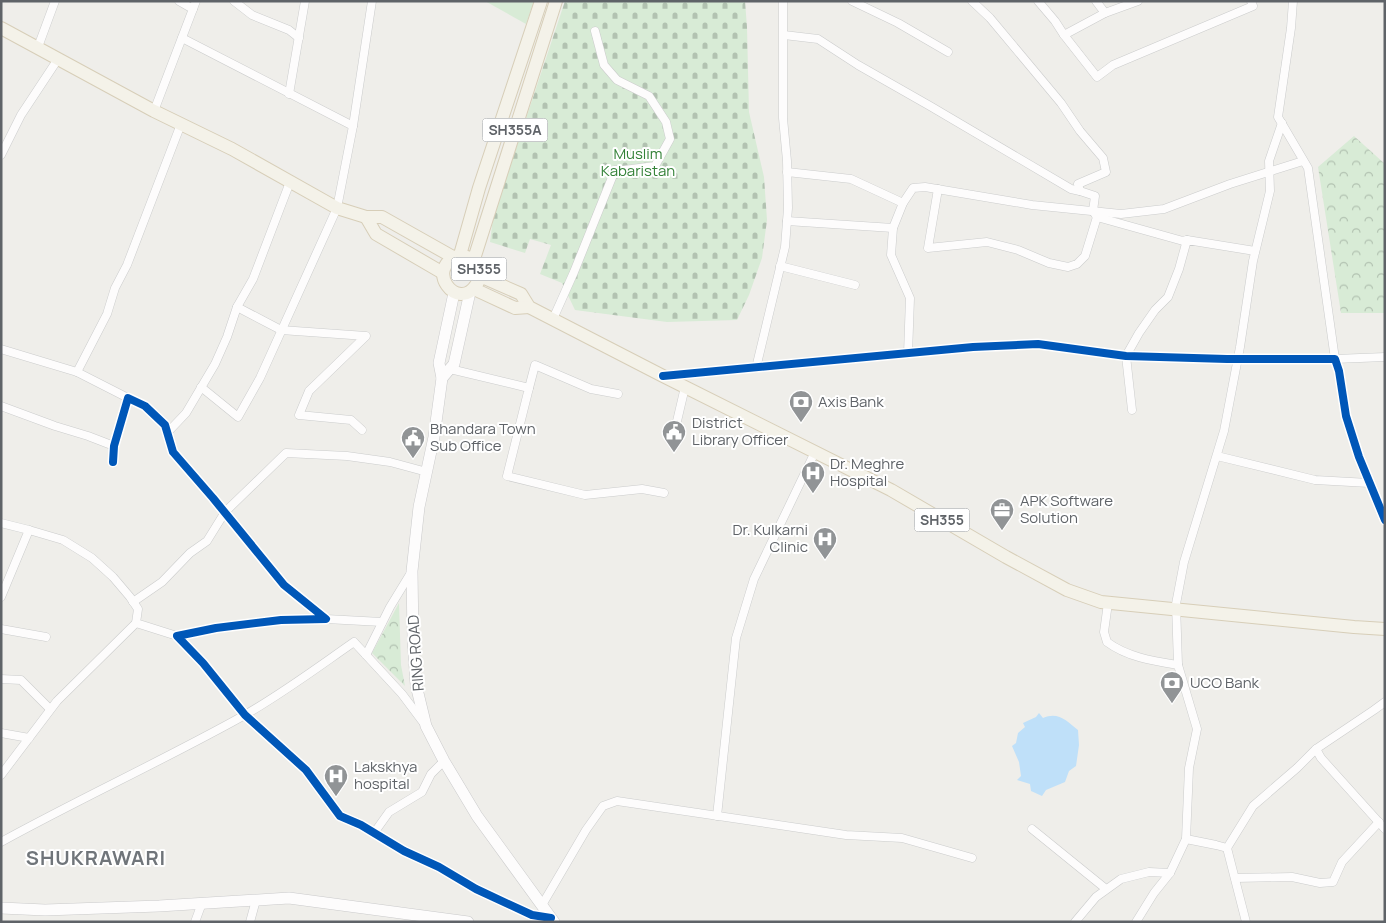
<svg xmlns="http://www.w3.org/2000/svg" width="1386" height="923" font-family="Manrope,sans-serif">
<defs>
<pattern id="cemetery-stones" width="16" height="16" patternUnits="userSpaceOnUse" patternTransform="scale(1.25)"><rect width="16" height="16" fill="#d8ebd6"/><path d="M2 7V4a2 2 0 0 1 4 0v3zM10 15v-3a2 2 0 0 1 4 0v3z" fill="#b2c2b1"/></pattern>
<pattern id="park-crowns" width="20" height="18" patternUnits="userSpaceOnUse" patternTransform="scale(1.25)"><rect width="20" height="18" fill="#d8ebd6"/><path d="M2 6a3 3 0 1 1 6 0M12 15a3 3 0 1 1 6 0" fill="none" stroke="#b2c2b1"/></pattern>
</defs>
<rect width="100%" height="100%" fill="#efeeea"/>
<!-- cemetery -->
<polygon fill="url(#cemetery-stones)" points="565,1 745,1 747,27 749,112 764,177 767,220 762,258 749,295 737,320 667,322 575,310 562,283 540,274 551,245 530,239 525,253 490,242 493,218"/>
<!-- park -->
<g fill="url(#park-crowns)">
<polygon points="1354,136 1385,164 1385,313 1341,313 1318,167"/>
<polygon points="399,603 401,665 405,686 372,653"/>
</g>
<!-- garden -->
<polygon fill="#d8ebd6" points="485,1 534,1 526,24"/>
<!-- water -->
<path fill="#bfe0f9" d="M1039 713 1043 718C1058 711 1067 721 1078 730L1079 745 1076 766 1069 771 1065 782 1046 790 1042 796 1031 791 1030 784 1017 780 1021 776 1019 762 1012 746 1016 743 1018 733 1025 727 1023 723 1036 717Z"/>
<g fill="none" stroke-linecap="round" stroke-linejoin="round">
<!-- street casing -->
<g stroke="#cbcccc" stroke-width="9">
<g id="street">
<polyline points="179,1 193,9"/>
<polyline points="234,1 252,15 289,30 299,38"/>
<polyline points="852,1 898,23 948,52"/>
<polyline points="972,1 990,18 1061,103 1080,131 1103,158 1106,172 1078,184 1080,191 1095,196 1093,211 1097,217 1183,241 1187,240"/>
<polyline points="1038,1 1055,21 1064,35"/>
<polyline points="1096,1 1105,13 1138,1"/>
<polyline points="1293,1 1291,28 1278,117 1308,168 1335,359 1385,357"/>
<polyline points="1105,13 1064,35 1097,77 1113,65 1253,6 1251,1"/>
<polyline points="784,35 818,39 858,65 930,106 1071,189 1080,191"/>
<polyline points="182,38 353,126"/>
<polyline points="38,47 55,1"/>
<polyline points="289,94 305,1"/>
<polyline points="154,111 196,1"/>
<polyline points="1,155 21,115 58,59"/>
<polyline points="787,172 851,179 903,203"/>
<polyline points="938,189 928,248 987,242 1018,250 1049,263 1068,267 1077,264 1085,256 1097,217"/>
<polyline points="787,221 893,228"/>
<polyline points="780,266 855,285"/>
<polyline points="237,307 281,330 366,336 309,391 299,415 351,420 362,430"/>
<polyline points="553,319 574,272 615,170 624,170 655,166 670,139 666,122 649,96 617,80 604,65 595,31"/>
<polyline points="1,349 77,372 128,398"/>
<polyline points="908,354 910,298 891,255 893,228 903,203 913,188 925,187 1032,205 1121,214 1164,209 1230,184 1303,161"/>
<polyline points="756,368 785,247 788,208 787,161 783,118 783,1"/>
<polyline points="450,369 529,388 507,476 585,495 642,489 664,493"/>
<polyline points="77,372 107,314 115,288 127,265 181,124"/>
<polyline points="665,376 973,347 1038,344 1126,356 1227,359 1335,359 1339,371 1346,416 1359,457 1385,520"/>
<polyline points="201,387 238,417 260,378 337,208 353,126 372,1"/>
<polyline points="529,388 535,365 591,389 618,394"/>
<polyline points="1,406 55,426 88,436 114,446"/>
<polyline points="1132,410 1126,356 1139,333 1155,310 1168,297 1179,269 1187,240 1255,251"/>
<polyline points="167,433 186,413 215,364 227,337 237,307 253,279 290,182"/>
<polyline points="674,434 685,387"/>
<polyline points="1217,456 1315,480 1369,483"/>
<polyline points="113,462 114,446 128,398 145,406 165,425 173,452 213,498 284,585 326,619 281,620 216,628 177,636 203,663 245,715 306,770 340,816 361,825 404,851 439,867 476,889 532,915 551,918"/>
<polyline points="1,523 29,530 63,540 92,558 113,577 130,597 138,609 136,623 177,636"/>
<polyline points="1,597 29,530"/>
<polyline points="133,602 162,582 190,553 207,541 225,512 286,453 347,456 390,462 427,472"/>
<path d="M1108 603 1104 632 1107 642C1127 657 1153 661 1178 665"/>
<polyline points="326,619 382,622"/>
<polyline points="1,629 46,637"/>
<polyline points="366,655 390,607 412,571"/>
<polyline points="1,679 21,680 50,709"/>
<polyline points="1,733 29,738"/>
<polyline points="1316,749 1321,758 1385,829"/>
<polyline points="1,775 57,701 136,623"/>
<polyline points="717,816 736,638 754,579 815,452"/>
<polyline points="1032,829 1106,889"/>
<polyline points="374,833 389,812 422,792 431,774 444,761"/>
<polyline points="1186,839 1216,845 1227,848 1253,806 1297,768 1316,749 1374,710 1385,702"/>
<path d="M1 842C81 798 164 760 243 716 282 694 318 667 354 642L402 694 423 722"/>
<polyline points="1227,848 1246,922"/>
<polyline points="1235,878 1292,877 1320,883 1333,882 1342,862 1379,822"/>
<polyline points="542,905 586,830 603,806 617,801 846,835 902,838 972,858"/>
<polyline points="195,922 202,903"/>
<polyline points="250,922 256,900"/>
<polyline points="1075,922 1096,897 1121,879 1149,872 1170,873"/>
<polyline points="1136,922 1154,893 1170,873 1186,839 1189,768 1197,729 1178,665 1176,604 1184,562 1224,431 1240,347 1253,261 1270,191 1269,161 1282,123"/>
</g>
</g>
<!-- secondary casing -->
<g stroke="#cacacb" stroke-width="12">
<g id="secondary">
<polyline points="454,293 439,363 442,378 434,437 419,507 412,571 413,639 416,685 426,726 444,761 477,816 554,922"/>
<polyline points="442,378 454,364 470,292"/>
<polyline points="1,908 45,910 159,906 289,898 468,922"/>
</g>
</g>
<!-- primary casing -->
<g stroke="#d7ceb8" stroke-width="14">
<g id="primary">
<polyline points="1,28 154,111 232,149 337,208 366,217 382,217 453,257"/>
<polyline points="366,217 376,234 443,273"/>
<polyline points="460,255 479,188 541,1"/>
<path d="M460 255 474 259C479 268 483 277 476 285 458 313 422 268 460 255Z"/>
<polyline points="474,259 556,1"/>
<polyline points="480,276 521,294 529,307 663,376 891,490 1006,557 1067,590 1101,602 1354,627 1385,629"/>
<polyline points="474,289 515,308 529,307"/>
</g>
</g>
<!-- street -->
<use href="#street" stroke="#fdfcfc" stroke-width="8"/>
<!-- secondary -->
<use href="#secondary" stroke="#fdfcfc" stroke-width="11"/>
<!-- primary -->
<use href="#primary" stroke="#f4f2e9" stroke-width="12"/>
<!-- cycleway casing -->
<g stroke="#fff" stroke-width="11">
<g id="cycleway">
<polyline points="663,376 973,347 1038,344 1126,356 1227,359 1335,359 1339,371 1346,416 1359,457 1385,520"/>
<polyline points="113,462 114,446 128,398 145,406 165,425 173,452 213,498 284,585 326,619 281,620 216,628 177,636 203,663 245,715 306,770 340,816 361,825 404,851 439,867 476,889 532,915 551,918"/>
</g>
</g>
<!-- cycleway -->
<use href="#cycleway" stroke="#0057b8" stroke-width="8"/>
</g>
<!-- icons -->
<defs>
<g id="bank-pin" transform="scale(1.25)"><path d="M0 17L-7.5 6A9.5 9.5 0 1 1 7.5 6Z" fill="#919496" stroke="#fff"/><path d="M-6-4H6V4H-6ZM0-2.3a2.3 2.3 0 1 0 0 4.6a2.3 2.3 0 1 0 0-4.6Z" fill="#fff"/></g>
<g id="civic-pin" transform="scale(1.25)"><path d="M0 17L-7.5 6A9.5 9.5 0 1 1 7.5 6Z" fill="#919496" stroke="#fff"/><path d="M-.6-6.5H3V-4.5H.6V-3L4-1V1h2V6H-6V1h2V-1L-.6-3ZM-1.2 2.5V6h2.4V2.5Z" fill="#fff"/></g>
<g id="hospital-pin" transform="scale(1.25)"><path d="M0 17L-7.5 6A9.5 9.5 0 1 1 7.5 6Z" fill="#919496" stroke="#fff"/><path d="M-5-5h3v3.5h4V-5h3V5h-3V1.5h-4V5h-3Z" fill="#fff"/></g>
<g id="office-pin" transform="scale(1.25)"><path d="M0 17L-7.5 6A9.5 9.5 0 1 1 7.5 6Z" fill="#919496" stroke="#fff"/><path d="M-6-3h4V-5.5h4V-3h4V5H-6ZM-1-4.5V-3h2v-1.5ZM-6 0V1H6V0Z" fill="#fff"/></g>
</defs>
<g fill-rule="evenodd">
<use href="#bank-pin" x="801" y="402"/>
<use href="#civic-pin" x="674" y="432"/>
<use href="#civic-pin" x="413" y="438"/>
<use href="#hospital-pin" x="813" y="473"/>
<use href="#office-pin" x="1002" y="510"/>
<use href="#hospital-pin" x="825" y="539"/>
<use href="#bank-pin" x="1172" y="683"/>
<use href="#hospital-pin" x="336" y="776"/>
</g>
<g text-anchor="middle" stroke-width="4" stroke-linejoin="round" paint-order="stroke">
<!-- shield labels -->
<g fill="#fff" stroke="#8f9295" stroke-width="1">
<rect x="482.5" y="118.5" width="65" height="23" rx="4"/>
<rect x="451.5" y="257.5" width="55" height="23" rx="4"/>
<rect x="914.5" y="508.5" width="55" height="23" rx="4"/>
</g>
<g font-size="14" font-weight="bold" fill="#5f6368">
<text x="515" y="135">SH355A</text>
<text x="479" y="274">SH355</text>
<text x="942" y="525">SH355</text>
</g>
<!-- park labels -->
<g font-size="15" fill="#348238" stroke="#fff">
<text x="638" y="159">Muslim<tspan x="638" dy="17">Kabaristan</tspan></text>
</g>
<!-- poi labels -->
<g font-size="15" fill="#5f6368" stroke="#fff" text-anchor="start">
<text x="818" y="407">Axis Bank</text>
<text x="692" y="428">District<tspan x="692" dy="17">Library Officer</tspan></text>
<text x="430" y="434">Bhandara Town<tspan x="430" dy="17">Sub Office</tspan></text>
<text x="830" y="469">Dr. Meghre<tspan x="830" dy="17">Hospital</tspan></text>
<text x="1020" y="506">APK Software<tspan x="1020" dy="17">Solution</tspan></text>
<text x="808" y="535" text-anchor="end">Dr. Kulkarni<tspan x="808" dy="17">Clinic</tspan></text>
<text x="1190" y="688">UCO Bank</text>
<text x="354" y="772">Lakskhya<tspan x="354" dy="17">hospital</tspan></text>
</g>
<!-- street labels -->
<g font-size="15" fill="#5f6368" stroke="#fff">
<text transform="translate(416 653) rotate(-94)" y="5">RING ROAD</text>
</g>
<!-- district labels -->
<g font-size="20" font-weight="bold" letter-spacing="1" fill="#70757a" stroke="#fff">
<text x="96" y="865">SHUKRAWARI</text>
</g>
</g>
<!-- border -->
<rect width="1386" height="923" fill="none" stroke="#5f6368" stroke-width="5"/>
</svg>
